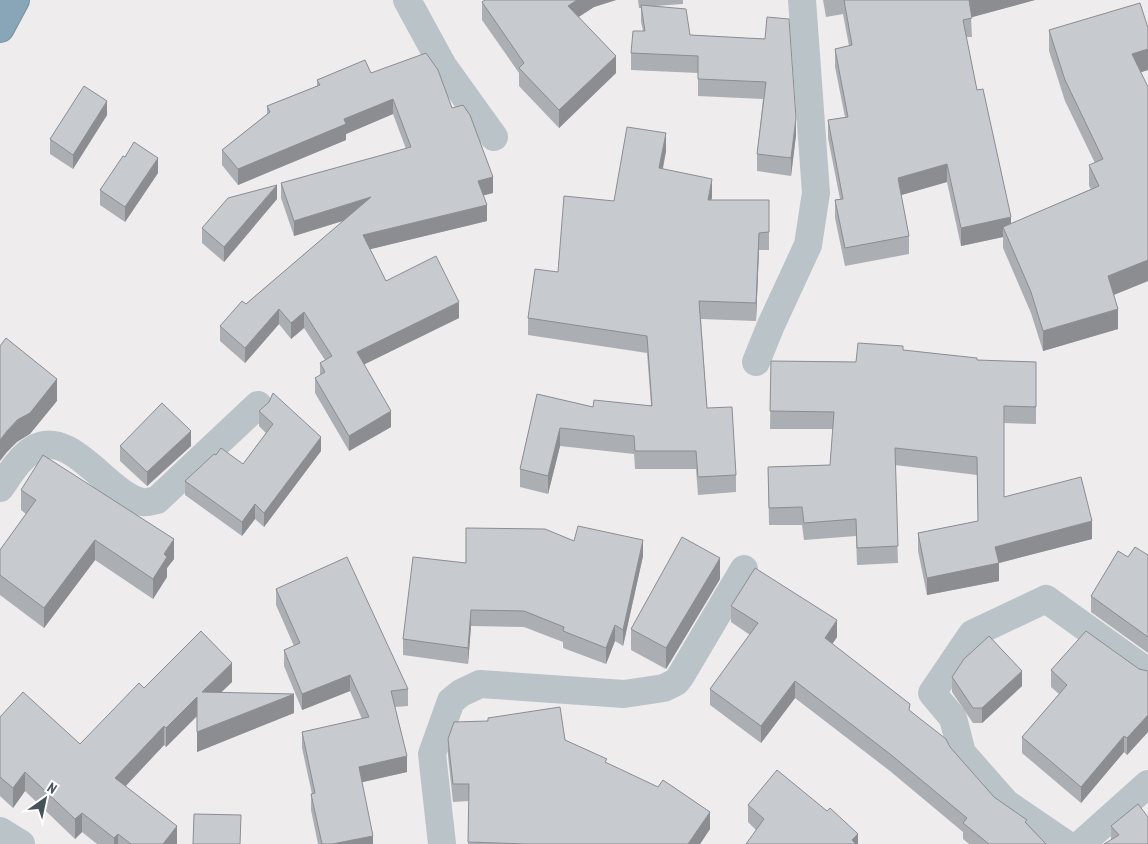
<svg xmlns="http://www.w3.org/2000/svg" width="1148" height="844" font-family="'PT Sans Narrow',sans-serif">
<rect width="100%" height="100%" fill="#efeced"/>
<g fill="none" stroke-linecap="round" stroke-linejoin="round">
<!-- highway casing -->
<g stroke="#7491a2" stroke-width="30">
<polyline id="highway" points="0,28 15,0"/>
</g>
<!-- minor -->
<g stroke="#b9c3c8" stroke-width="28">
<polyline points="407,0 443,66 494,137"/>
<polyline points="756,362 771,325 808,245 816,193 802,0"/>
<path d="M0 488C10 474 18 460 32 450 70 425 107 495 142 502 147 503 152 501 157 500L258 405"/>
<polyline points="0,831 21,844"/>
<polyline points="442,844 432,754 451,701 461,693 480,684 624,694 664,688 676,682 680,677 744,569"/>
<polyline points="1066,844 1006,803 962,753 953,718 932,693 972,634 1046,599 1148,672"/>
<polyline points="1081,844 1148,784"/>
</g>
<!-- highway -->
<use href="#highway" stroke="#88a6b7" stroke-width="28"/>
</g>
<!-- wall -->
<g fill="#abaeb2">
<polygon points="485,0 616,0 594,7 578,17 616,73 559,128 519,86 519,73 482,20 482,2"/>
<polygon points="638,0 683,0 683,4 655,6 690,35 765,39 796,135 791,176 757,171 757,154 763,99 698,96 698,73 631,70 631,53 643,31 641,22 641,8 639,8"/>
<polygon points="823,0 1035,0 971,17 972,37 966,37 977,90 1011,224 1091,189 1089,186 1089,165 1095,163 1065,101 1049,51 1049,30 1148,28 1148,70 1141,72 1148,281 1114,295 1118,329 1043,351 1031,313 1003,248 1003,237 961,246 947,182 901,195 909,236 909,254 845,266 835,218 835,200 840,199 828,138 828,120 845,117 835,67 835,49 849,46 843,14 826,17"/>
<polygon points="371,73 452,108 493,193 483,195 487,221 370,249 386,281 459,318 364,364 391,427 349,451 315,393 315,378 320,375 320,363 325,360 304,328 291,339 279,324 245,363 220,341 220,326 343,221 294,236 281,198 281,183 406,149 393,114 346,134 346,140 238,185 222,165 222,150 267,114 267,106 317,86 317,80"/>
<polygon points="107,115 73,169 50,154 50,139"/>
<polygon points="666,151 663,169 712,197 711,200 769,200 769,250 759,250 756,321 701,319 707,408 736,475 736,492 698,495 696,469 635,469 634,454 560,446 548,494 520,487 520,469 537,394 593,407 651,405 647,353 528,335 528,318 558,272 614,201"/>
<polygon points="158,173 125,222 100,205 100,190"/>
<polygon points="277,199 224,262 202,243 202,228"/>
<polygon points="903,350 977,360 1036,362 1036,424 1004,423 1004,497 1092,539 999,563 999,581 927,595 918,551 918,533 978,521 977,475 895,465 898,563 857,565 856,536 804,540 802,525 769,525 768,467 830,465 833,429 770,429 771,361 856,362"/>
<polygon points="259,411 321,451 264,527 255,519 242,536 185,495 185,481 216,455 243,464 266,433 259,426"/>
<polygon points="120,446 191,446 147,486 120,461"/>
<polygon points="21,490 174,559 167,568 167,577 153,599 95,560 44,628 0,595 0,550 26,514 21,510"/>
<polygon points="574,541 643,556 623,646 615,641 606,664 563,648 563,642 524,627 471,626 468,664 403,655 403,639 466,563"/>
<polygon points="1148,555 1148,653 1091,612 1091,596 1128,557"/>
<polygon points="720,579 666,669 631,650 631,629"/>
<polygon points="276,589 408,689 408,706 395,707 407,772 362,782 373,844 318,844 311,810 311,794 312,794 302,748 302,732 362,719 350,691 302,710 284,666 284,650 294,646 276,605"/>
<polygon points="731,606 837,637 832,644 910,711 950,747 994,797 1027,823 1046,844 969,844 963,839 963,832 890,771 795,698 761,743 710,705 710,689 750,635 731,622"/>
<polygon points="1139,669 1148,671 1148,732 1127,755 1124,752 1081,803 1022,753 1022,737 1059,694 1051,687 1051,670"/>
<polygon points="952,677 1022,686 982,723 973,723 952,692"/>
<polygon points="232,682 221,692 294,713 197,752 197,716 166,747 164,745 126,786 177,844 97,844 82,832 75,839 25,791 13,808 0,796 0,717 80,744 144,688"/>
<polygon points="488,718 565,740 607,763 710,829 700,844 468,844 469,801 453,802 448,756 448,739 488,721"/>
<polygon points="748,805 858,844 756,830 748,822"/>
<polygon points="1148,817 1111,840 1111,826"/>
</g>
<!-- shaded-wall -->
<g fill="#8b8d91">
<polygon points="577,0 616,0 594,7 568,24 568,6"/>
<polygon points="969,0 1035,0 969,18"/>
<polygon points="1148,49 1148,70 1132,75 1132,54"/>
<polygon points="616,56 616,73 559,128 559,110"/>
<polygon points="393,99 393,114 346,134 346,140 238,185 238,169 344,119"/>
<polygon points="107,101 107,115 73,169 73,155"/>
<polygon points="796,118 796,135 791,176 791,158"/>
<polygon points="666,133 666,151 659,186 659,168"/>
<polygon points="158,158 158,173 125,222 125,207"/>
<polygon points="947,164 947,182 898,196 898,178"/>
<polygon points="493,177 493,193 478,197 478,181"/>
<polygon points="712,179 712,197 708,217 708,200"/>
<polygon points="277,185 277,199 224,262 224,247"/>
<polygon points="371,197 371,212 294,236 294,221"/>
<polygon points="487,205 487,221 363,251 363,235"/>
<polygon points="1011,217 1011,236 1003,227 1003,237 961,246 961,228"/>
<polygon points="759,233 759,250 756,321 756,303"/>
<polygon points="1148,260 1148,281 1108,297 1108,276"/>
<polygon points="459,302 459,318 357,368 357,352"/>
<polygon points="279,309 279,324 245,363 245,348"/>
<polygon points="1118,309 1118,329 1043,351 1043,331"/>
<polygon points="304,312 304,328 291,339 291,323"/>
<polygon points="57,379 57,401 30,434 17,442 7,452 0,461 0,440 7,431"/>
<polygon points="391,411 391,427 349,451 349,436"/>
<polygon points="560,428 560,446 548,494 548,476"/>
<polygon points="191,431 191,446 147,486 147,472"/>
<polygon points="321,437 321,451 264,527 264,513"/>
<polygon points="255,504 255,519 242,536 242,522"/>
<polygon points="1092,521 1092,539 999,563 999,581 927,595 927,578 995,547"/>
<polygon points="174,539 174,559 167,568 167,577 153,599 153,579 164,554"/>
<polygon points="95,540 95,560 44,628 44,608"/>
<polygon points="643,540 643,556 623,646 623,630"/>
<polygon points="720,558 720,579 666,669 666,648"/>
<polygon points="471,610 471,626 468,664 468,648"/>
<polygon points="837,620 837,637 825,655 825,638"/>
<polygon points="615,625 615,641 606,664 606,648"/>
<polygon points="232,663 232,682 202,711 202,692"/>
<polygon points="1022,671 1022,686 982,723 982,708"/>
<polygon points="350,675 350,691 302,710 302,694"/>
<polygon points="795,681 795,698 761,743 761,726"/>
<polygon points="294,694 294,713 197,752 197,732"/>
<polygon points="197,697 197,716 166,747 166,728"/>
<polygon points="1148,715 1148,732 1127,755 1127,738"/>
<polygon points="164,726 164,745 115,797 115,778"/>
<polygon points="1124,736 1124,752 1081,803 1081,787"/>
<polygon points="407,756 407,772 359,783 359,767"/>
<polygon points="25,772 25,791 13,808 13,788"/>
<polygon points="710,812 710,829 700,844 688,844"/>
<polygon points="82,813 82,832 75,839 75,819"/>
<polygon points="177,826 177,844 163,844"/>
<polygon points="118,834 118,844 114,844 114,838"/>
<polygon points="858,834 858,844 852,844 852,840"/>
<polygon points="373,836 373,844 332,844"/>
</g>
<!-- building -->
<g fill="#c7cacf" stroke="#8b8d91">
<polygon points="485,0 577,0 568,6 616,56 559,110 519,68 524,63 482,2"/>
<polygon points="844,0 969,0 972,18 963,20 977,90 983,89 1011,217 961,228 947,164 898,178 909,236 845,248 835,200 843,199 828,120 848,117 835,49 852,45"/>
<polygon points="1140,3 1148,28 1148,49 1132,54 1148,87 1148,260 1108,276 1118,309 1043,331 1031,292 1003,227 1099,186 1089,165 1103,159 1065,80 1049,30"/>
<polygon points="641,5 686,9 690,35 765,39 767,17 789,19 796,118 791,158 757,154 766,82 698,79 698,56 631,53 633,31 645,31"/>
<polygon points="426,53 438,70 452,108 463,105 470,115 493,177 478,181 487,205 363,235 386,281 436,256 459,302 357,352 391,411 349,436 315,378 325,372 320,363 332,356 304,312 291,323 279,309 245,348 220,326 242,301 246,304 371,197 294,221 281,183 411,147 393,99 344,119 346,124 238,169 222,150 270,112 267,106 320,85 317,80 365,60 371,73"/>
<polygon points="84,86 107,101 73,155 50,139"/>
<polygon points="627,127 666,133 659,168 712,179 708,200 769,200 769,232 759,233 756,303 699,301 707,408 732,407 736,475 698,477 696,451 635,451 634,436 560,428 548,476 520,469 537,394 593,407 594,400 652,406 647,336 528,318 535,269 558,272 564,196 614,201"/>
<polygon points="134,142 158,158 125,207 100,190 123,156 125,157"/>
<polygon points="277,185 224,247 202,228 228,198"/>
<polygon points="6,338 57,379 30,413 17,420 7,431 0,440 0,346"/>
<polygon points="858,343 903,346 903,350 977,358 977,360 1036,362 1036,407 1004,406 1004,497 1081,477 1092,521 995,547 999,563 927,578 918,533 978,521 977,457 895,448 898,546 857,548 856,519 804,523 802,507 769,508 768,467 830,465 834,412 770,411 771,361 856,362"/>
<polygon points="273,393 321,437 264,513 255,504 242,522 185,481 214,454 216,455 221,448 243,464 273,424 259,411 269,402"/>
<polygon points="162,403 191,431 147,472 120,446"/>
<polygon points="43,455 174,539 164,554 167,557 153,579 95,540 44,608 0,575 0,550 36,500 21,490"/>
<polygon points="578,526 643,540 623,630 615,625 606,648 563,631 564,627 524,611 471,610 468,648 403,639 413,557 466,563 466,528 545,529 574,541"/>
<polygon points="682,537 720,558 666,648 631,629"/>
<polygon points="1135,547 1148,555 1148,637 1091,596 1118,551 1128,557"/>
<polygon points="347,557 408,689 391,691 407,756 359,767 373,836 332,844 322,844 311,794 315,793 302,732 369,717 350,675 302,694 284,650 300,643 276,589"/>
<polygon points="755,568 837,620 825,638 910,704 909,710 946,739 950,747 994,797 1027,820 1025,822 1046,844 989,844 963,823 967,818 890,754 795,681 761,726 710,689 758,623 731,606"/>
<polygon points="201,631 232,663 202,692 294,694 197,732 197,697 166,728 164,726 115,778 177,826 163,844 131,844 118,834 114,838 82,813 75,819 25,772 13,788 0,777 0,717 23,692 80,744 139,683 144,688"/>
<polygon points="1086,631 1139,669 1148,671 1148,715 1127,738 1124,736 1081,787 1022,737 1067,685 1051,670"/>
<polygon points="989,636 1022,671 982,708 973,708 952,677 964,659"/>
<polygon points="560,707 565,740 607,759 605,762 658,787 663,780 710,812 688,844 526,844 468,842 469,784 453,784 448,739 454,722 488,721 488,718"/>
<polygon points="777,770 827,811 830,808 858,834 852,840 856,844 746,844 764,819 748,805"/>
<polygon points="1138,804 1148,817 1148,844 1104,844 1119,835 1111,826"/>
<polygon points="194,814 241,815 240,844 193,844"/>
</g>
<!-- north arrow -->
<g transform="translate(45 799) rotate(33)" stroke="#ffffff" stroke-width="4" paint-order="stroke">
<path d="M0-4L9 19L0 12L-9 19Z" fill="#465258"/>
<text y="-8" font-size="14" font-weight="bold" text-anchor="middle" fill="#465258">N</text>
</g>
</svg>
